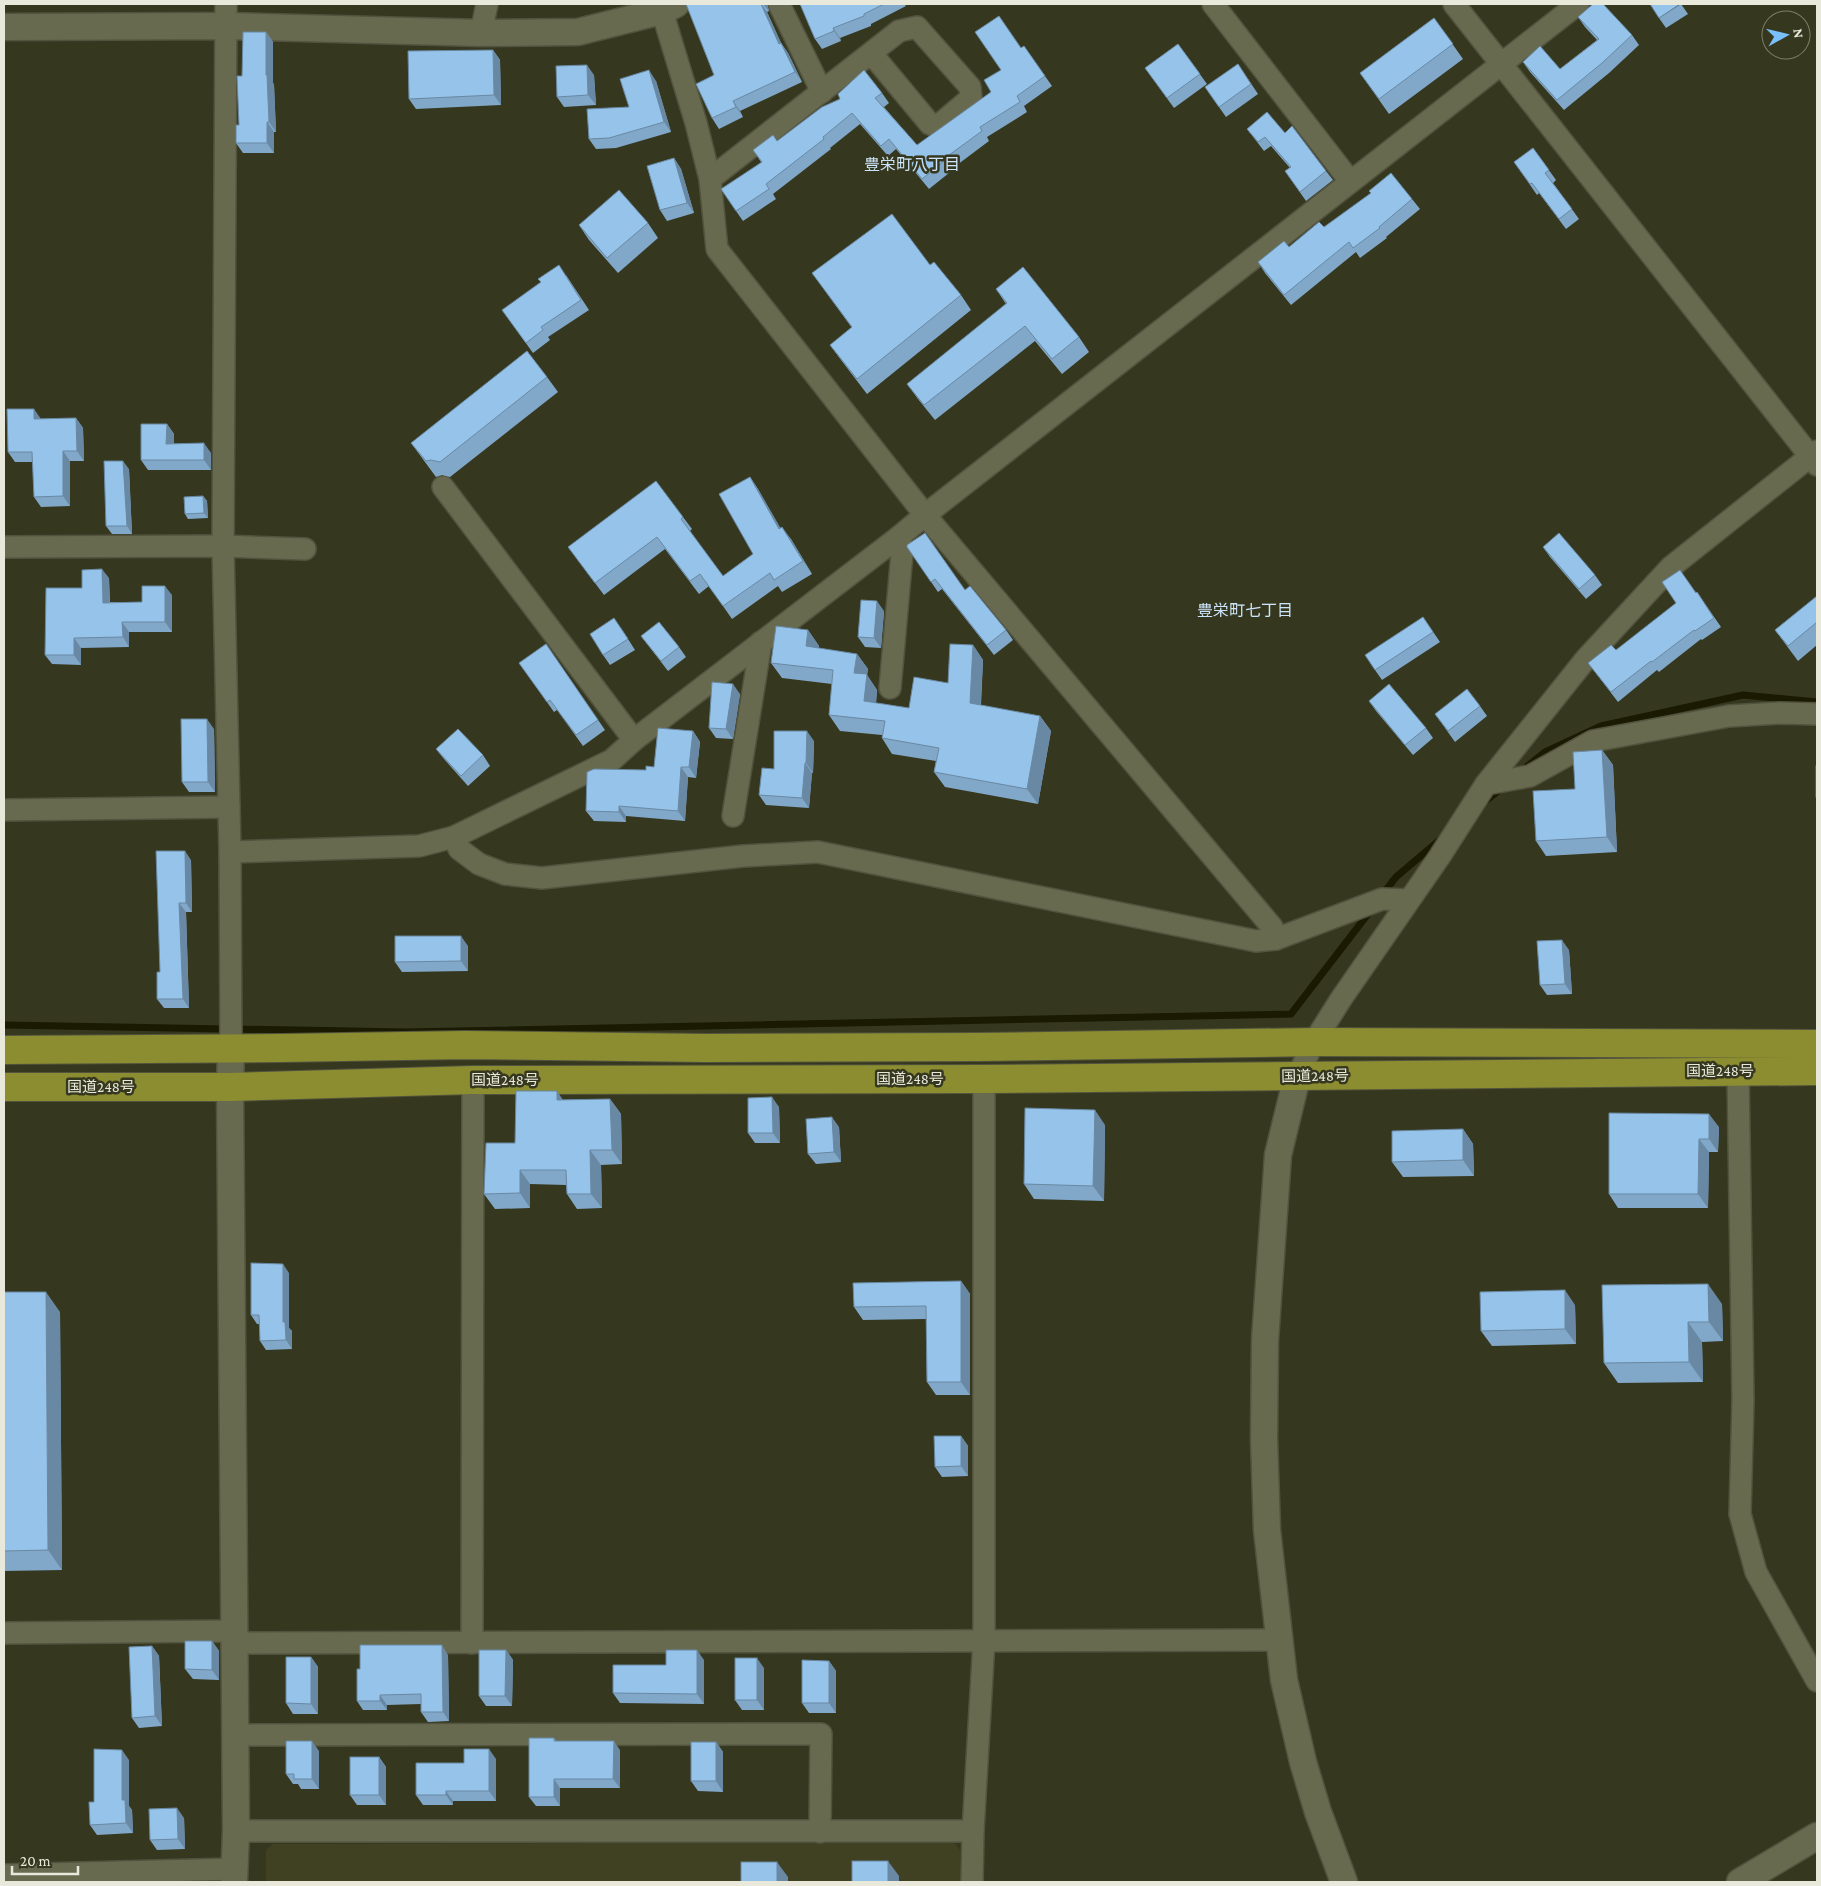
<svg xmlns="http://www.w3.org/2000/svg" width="1821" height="1886" font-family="'Crimson Pro','Noto Sans JP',serif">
<rect width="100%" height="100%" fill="#36371f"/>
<!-- built -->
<polygon fill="#404122" points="954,1842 960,1850 961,1882 266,1882 266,1850 273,1844"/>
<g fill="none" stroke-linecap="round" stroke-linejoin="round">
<!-- stream -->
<g stroke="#191a01" stroke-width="7">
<polyline points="1525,768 1545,752 1601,726 1743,695 1817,702"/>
<polyline points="1483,803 1502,788"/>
<polyline points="1382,895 1396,877 1442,838"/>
<polyline points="4,1025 406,1032 1291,1014 1371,910"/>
</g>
<!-- minor casing -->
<g stroke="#52533e" stroke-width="24">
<g id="minor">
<polyline points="226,4 223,546 230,852 231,1048"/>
<polyline points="779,4 822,92"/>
<polyline points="1213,4 1350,181"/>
<polyline points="1454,4 1817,465"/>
<polyline points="662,11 696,123 710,179 717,249 925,515 1272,927 1276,939"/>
<polyline points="481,33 487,4"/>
<polyline points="710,179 899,31 917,27 970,87 971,98 939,125 930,124 871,53"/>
<polyline points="443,487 634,740"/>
<polyline points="4,547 223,546 305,549"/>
<polyline points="890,688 902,553 900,536"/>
<polyline points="1486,784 1530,776 1593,741 1729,716 1780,713 1817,714"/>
<polyline points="4,810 229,807"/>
<polyline points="733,816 761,642"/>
<polyline points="454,837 459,849 479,864 505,874 542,878 743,856 818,852 1256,941 1276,939 1382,899 1409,900"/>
<polyline points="230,852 419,846 454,837 612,760 634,740 900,536 925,515 1578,4"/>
<polyline points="1738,1071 1743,1400 1740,1514 1756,1572 1817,1681"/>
<polyline points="1297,1077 1314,1042 1341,999 1440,856 1486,784 1585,660 1671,567 1817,451"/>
<polyline points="4,1633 234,1631"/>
<polyline points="234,1643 1280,1640"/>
<polyline points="472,1643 473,1080"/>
<polyline points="235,1735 821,1734 820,1832"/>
<polyline points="236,1831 973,1831"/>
<polyline points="4,1875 234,1869"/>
<polyline points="972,1882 973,1831 984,1640 984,1079"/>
</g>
</g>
<!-- tertiary casing -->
<g stroke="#52533e" stroke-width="29">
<g id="tertiary">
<polyline points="4,27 226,26 481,33 578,32 662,11 676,4"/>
<polyline points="231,1048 230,1087 236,1831 234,1882"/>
<polyline points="1297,1077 1278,1155 1265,1340 1264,1439 1267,1530 1284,1680 1303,1762 1318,1812 1344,1882"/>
<polyline points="1740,1882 1817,1836"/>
</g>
</g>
<!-- trunk casing -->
<g stroke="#52533e" stroke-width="30">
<g id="trunk">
<polyline points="4,1050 282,1048 465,1045 705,1048 978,1047 1314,1042 1817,1044"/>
<polyline points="4,1087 230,1087 473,1080 984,1079 1817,1071"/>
</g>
</g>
<!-- minor -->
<use href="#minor" stroke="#686a50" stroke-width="21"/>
<!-- tertiary -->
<use href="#tertiary" stroke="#686a50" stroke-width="26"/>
<!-- trunk -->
<use href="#trunk" stroke="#8b8d30" stroke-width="28"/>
</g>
<!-- wall -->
<g fill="#81a8c8">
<polygon points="686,4 767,4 769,11 767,12 781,43 788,53 802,82 740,111 743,117 719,129 712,118 714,75"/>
<polygon points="800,4 904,4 906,6 871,24 871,26 840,38 841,41 822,49 815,39"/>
<polygon points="1681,4 1688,14 1666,28 1659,18"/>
<polygon points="1578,17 1632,35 1639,45 1609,73 1564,110 1530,72 1523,62 1560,69 1597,40 1585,27"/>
<polygon points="1434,18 1463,59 1389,114 1360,73"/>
<polygon points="266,32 273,42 273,83 274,85 276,132 274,132 274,153 243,153 236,143 239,125 242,76"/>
<polygon points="1178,44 1207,84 1174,108 1145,68"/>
<polygon points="1024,46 1052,86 1024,106 1027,112 987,137 989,141 953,168 954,169 929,189 896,149 888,156 860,124 830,148 831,149 773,194 776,199 743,221 736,211 761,162 753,150 777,141 882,93 889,103 884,107 917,145 991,92 1001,70 1021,48"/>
<polygon points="493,50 500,60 501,105 416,109 409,99"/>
<polygon points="1238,64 1258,94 1226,117 1205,87"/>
<polygon points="594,75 596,105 564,107 557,97"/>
<polygon points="656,81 671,132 616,148 596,149 589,139 629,107"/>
<polygon points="1247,129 1285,133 1326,171 1333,180 1306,201 1285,171 1290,168 1271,146 1264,151"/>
<polygon points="1533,148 1556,180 1553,183 1579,219 1566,229 1539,193 1537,195 1514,162"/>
<polygon points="674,158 681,169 694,213 667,221 660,210"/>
<polygon points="1412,199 1420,209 1386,237 1387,238 1360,258 1356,252 1291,305 1265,273 1258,262 1289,247 1324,227"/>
<polygon points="648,223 658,238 618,273 589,240 579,225"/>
<polygon points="930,265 961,295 971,310 867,394 841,360 830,345 852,328 812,273"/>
<polygon points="566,275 589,310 548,337 550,340 533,353 502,310"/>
<polygon points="996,289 1079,337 1089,352 1062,374 1035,341 935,420 918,399 907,384 1006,304"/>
<polygon points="547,377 558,392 450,477 442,475 436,477 411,443"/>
<polygon points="76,418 83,428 84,461 70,461 70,506 41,507 34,497 33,462 15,462 8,452 41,419"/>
<polygon points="167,424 174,434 174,444 211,453 211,470 148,470 141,460"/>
<polygon points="129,469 132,534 112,534 106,526"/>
<polygon points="750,477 758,489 780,528 791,539 812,574 782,592 778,586 732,619 709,586 699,594 665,549 604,595 577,559 683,517 692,529 690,531 723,576 753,554"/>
<polygon points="203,496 207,501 208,518 188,519 185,514"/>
<polygon points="907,547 965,590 1006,630 1013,640 994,655 942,589 938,592"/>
<polygon points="1543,547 1595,575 1602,585 1586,599 1550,557"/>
<polygon points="109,578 110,602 142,602 172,595 172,632 129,632 129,647 81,648 81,665 52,664 45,655 82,588"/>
<polygon points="1697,592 1721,627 1702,640 1701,639 1659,672 1657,670 1618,702 1588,663 1616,650"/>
<polygon points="1817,596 1817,645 1798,661 1775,630"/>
<polygon points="884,611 881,648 865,647 858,637"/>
<polygon points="1423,617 1440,642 1382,680 1375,670"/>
<polygon points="621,628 635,650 610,665 603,655"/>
<polygon points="808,630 819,646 818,648 857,654 868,669 867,675 877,690 876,703 909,708 948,683 973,645 983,660 981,705 1040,716 1051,731 1038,804 945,787 934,772 936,761 892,754 882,738 882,735 840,731 829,715 832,684 782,678 771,663"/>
<polygon points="641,636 679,647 686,657 668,671"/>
<polygon points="546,644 605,730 583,746 557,710 554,712 519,663"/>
<polygon points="740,694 733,739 716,738 709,728"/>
<polygon points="1369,701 1426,728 1433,738 1413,755 1376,711"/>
<polygon points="1480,706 1487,716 1455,742 1435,714"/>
<polygon points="214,729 215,792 189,792 182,782"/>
<polygon points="693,731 700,742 696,778 688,777 685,821 626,816 626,822 594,821 586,811 646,770 654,767"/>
<polygon points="814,741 813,773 812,773 809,808 766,805 759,795 774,769"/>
<polygon points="436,749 483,755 490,766 468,786 444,759"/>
<polygon points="1602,750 1613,765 1617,852 1546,856 1536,841 1575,789"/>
<polygon points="191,860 192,912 186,912 189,1008 164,1008 157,999 160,972"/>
<polygon points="468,946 468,971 402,972 395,962"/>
<polygon points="1569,950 1572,994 1547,995 1540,985"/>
<polygon points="610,1099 621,1114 622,1164 601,1165 602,1208 577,1209 567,1194 566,1185 530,1184 530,1208 495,1209 484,1194 515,1143 563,1100"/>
<polygon points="779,1107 780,1143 755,1143 748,1133"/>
<polygon points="1105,1125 1104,1201 1034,1199 1024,1184"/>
<polygon points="839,1127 841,1162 816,1164 808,1154"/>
<polygon points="1719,1127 1718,1152 1709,1152 1708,1208 1618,1208 1609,1194"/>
<polygon points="1463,1129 1473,1144 1474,1176 1403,1177 1392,1162"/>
<polygon points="289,1273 289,1328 292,1331 292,1349 266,1350 260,1341 260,1324 257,1324 251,1315"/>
<polygon points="961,1281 970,1294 970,1395 936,1395 927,1382 926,1319 863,1320 854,1307"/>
<polygon points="4,1292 60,1312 62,1570 4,1571"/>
<polygon points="1722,1304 1723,1341 1702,1342 1703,1382 1618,1383 1604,1363"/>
<polygon points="1575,1305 1576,1344 1492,1346 1481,1331"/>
<polygon points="961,1436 968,1446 968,1476 942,1477 935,1467"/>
<polygon points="212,1641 219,1651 219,1680 193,1679 185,1669"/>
<polygon points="152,1646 159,1656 162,1726 139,1728 132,1718"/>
<polygon points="506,1650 513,1660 512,1706 486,1706 479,1696"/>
<polygon points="448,1655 449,1721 428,1722 421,1712 421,1704 387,1705 387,1710 363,1710 357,1701 360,1669"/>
<polygon points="311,1657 318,1667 318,1714 293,1714 286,1703"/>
<polygon points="704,1660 704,1704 620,1703 613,1693 666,1665"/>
<polygon points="829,1661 836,1671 836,1713 809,1713 802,1703"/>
<polygon points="764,1668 764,1710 742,1710 735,1700"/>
<polygon points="554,1738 556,1741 620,1750 620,1788 560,1788 560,1806 536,1806 529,1797"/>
<polygon points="716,1742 723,1752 723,1792 698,1791 691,1781"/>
<polygon points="319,1751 319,1789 301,1789 298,1784 293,1784 286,1774"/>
<polygon points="379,1757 386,1767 386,1805 357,1805 350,1795"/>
<polygon points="496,1759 496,1801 453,1801 453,1805 423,1805 416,1795 464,1763"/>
<polygon points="129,1760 129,1806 132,1810 133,1833 97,1835 90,1825 94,1802"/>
<polygon points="184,1818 185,1849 157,1850 150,1840"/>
</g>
<!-- shaded-wall -->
<g fill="#6988a3">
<polygon points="761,4 767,12 786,54 779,44"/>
<polygon points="763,4 767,4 769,11"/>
<polygon points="833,28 840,38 841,41 834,31"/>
<polygon points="266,32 273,42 273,83 274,85 276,132 269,122 266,75"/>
<polygon points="781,43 788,53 802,82 795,72"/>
<polygon points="493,50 500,60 501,105 494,95"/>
<polygon points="587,65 594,75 596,105 588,95"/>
<polygon points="649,70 656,81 671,132 664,122"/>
<polygon points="733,101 740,111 743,117 736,107"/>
<polygon points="267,122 274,132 274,153 267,143"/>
<polygon points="674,158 681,169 694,213 687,203"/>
<polygon points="34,409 41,419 34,419"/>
<polygon points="76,418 83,428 84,461 77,451"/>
<polygon points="167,424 174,434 174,454 166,444"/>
<polygon points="204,443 211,453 211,470 204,460"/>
<polygon points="63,451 70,461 70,506 63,496"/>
<polygon points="123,461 129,469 132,534 127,526"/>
<polygon points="750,477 758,489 788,541 779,529"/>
<polygon points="203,496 207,501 208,518 204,513"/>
<polygon points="782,527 791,539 812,574 803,561"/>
<polygon points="102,569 109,578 110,612 103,603"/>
<polygon points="165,586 172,595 172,632 165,622"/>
<polygon points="877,601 884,611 881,648 874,638"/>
<polygon points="122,622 129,632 129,647 123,637"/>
<polygon points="808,630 819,646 817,661 806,646"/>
<polygon points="74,638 81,648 81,665 74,655"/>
<polygon points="973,645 983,660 980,718 970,703"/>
<polygon points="857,654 868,669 867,675 877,690 875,716 864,701 854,673"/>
<polygon points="733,684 740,694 733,739 726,729"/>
<polygon points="1040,716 1051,731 1038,804 1027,789"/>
<polygon points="207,719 214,729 215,792 208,782"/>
<polygon points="693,731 700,742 696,778 689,767"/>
<polygon points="807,731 814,741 813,773 806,763"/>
<polygon points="1602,750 1613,765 1617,852 1607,837"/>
<polygon points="805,763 812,773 809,808 802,798"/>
<polygon points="681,767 688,777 685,821 678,811"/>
<polygon points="619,806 626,816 626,822 619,812"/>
<polygon points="185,851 191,860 192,912 186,903"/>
<polygon points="179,903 186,912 189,1008 183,999"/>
<polygon points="461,936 468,946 468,971 461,961"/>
<polygon points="1562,940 1569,950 1572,994 1565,984"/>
<polygon points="557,1091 567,1106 557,1100"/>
<polygon points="772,1097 779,1107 780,1143 773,1133"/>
<polygon points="610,1099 621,1114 622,1164 612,1150"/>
<polygon points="1095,1110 1105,1125 1104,1201 1093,1186"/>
<polygon points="1709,1114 1719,1127 1718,1152 1709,1139"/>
<polygon points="832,1117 839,1127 841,1162 834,1152"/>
<polygon points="1463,1129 1473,1144 1474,1176 1463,1160"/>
<polygon points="1699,1139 1709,1152 1708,1208 1698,1194"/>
<polygon points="590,1150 601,1165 602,1208 591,1194"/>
<polygon points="520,1170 530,1184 530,1208 520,1193"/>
<polygon points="283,1264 289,1273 289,1328 292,1331 292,1349 286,1340 283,1322"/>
<polygon points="961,1281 970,1294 970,1395 961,1382"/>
<polygon points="1708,1284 1722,1304 1723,1341 1709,1322"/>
<polygon points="1565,1290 1575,1305 1576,1344 1565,1329"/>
<polygon points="46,1292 60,1312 62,1570 48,1550"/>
<polygon points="1688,1322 1702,1342 1703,1382 1689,1362"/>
<polygon points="961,1436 968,1446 968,1476 961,1466"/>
<polygon points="212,1641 219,1651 219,1680 212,1670"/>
<polygon points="442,1645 448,1655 449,1721 443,1712"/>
<polygon points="152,1646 159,1656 162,1726 155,1716"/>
<polygon points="506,1650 513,1660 512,1706 505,1696"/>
<polygon points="697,1650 704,1660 704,1704 697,1694"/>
<polygon points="311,1657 318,1667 318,1714 311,1704"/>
<polygon points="757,1658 764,1668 764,1710 757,1700"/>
<polygon points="829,1661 836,1671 836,1713 829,1703"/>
<polygon points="380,1695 387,1705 387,1710 380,1701"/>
<polygon points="312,1741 319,1751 319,1789 312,1779"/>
<polygon points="614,1741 620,1750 620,1788 613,1779"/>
<polygon points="716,1742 723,1752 723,1792 716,1781"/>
<polygon points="489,1749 496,1759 496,1801 489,1791"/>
<polygon points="122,1750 129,1760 129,1806 132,1810 133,1833 126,1823 122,1800"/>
<polygon points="379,1757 386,1767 386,1805 379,1795"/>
<polygon points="554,1779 560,1788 560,1806 554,1797"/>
<polygon points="446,1791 453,1801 453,1805 446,1795"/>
<polygon points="177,1808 184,1818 185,1849 178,1839"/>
<polygon points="888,1861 899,1876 899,1882 888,1882"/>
<polygon points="777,1862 788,1877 788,1882 777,1882"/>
</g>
<!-- building -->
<g fill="#96c3e9" stroke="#6988a3">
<polygon points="686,4 761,4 779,44 781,43 795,72 733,101 736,107 712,118 696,84 714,75"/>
<polygon points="800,4 884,4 864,14 864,16 833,28 834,31 815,39"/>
<polygon points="1593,4 1603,4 1632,35 1602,63 1557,100 1523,62 1540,46 1560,69 1599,39 1578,17"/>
<polygon points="1650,4 1680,4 1659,18"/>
<polygon points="999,16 1021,48 1024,46 1045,76 1017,96 1020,102 980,127 982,131 945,158 946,159 922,179 889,139 881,146 852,113 823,137 824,139 766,184 769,189 736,211 721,189 762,162 753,150 773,135 777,141 822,107 840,99 838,94 864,70 882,93 875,98 917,145 991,92 984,80 1001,70 975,32"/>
<polygon points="1434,18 1453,44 1379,99 1360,73"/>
<polygon points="243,32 266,32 266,75 267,75 269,122 267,122 267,143 236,143 236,125 239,125 237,76 242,76"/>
<polygon points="1178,44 1200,74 1167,98 1145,68"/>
<polygon points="493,50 494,95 409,99 408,51"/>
<polygon points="1238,64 1251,84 1219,107 1205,87"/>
<polygon points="587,65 588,95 557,97 556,66"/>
<polygon points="649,70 664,122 609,138 589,139 587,109 629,107 620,79"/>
<polygon points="1267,112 1285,133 1292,126 1326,171 1300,192 1285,171 1291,167 1265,137 1258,142 1247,129"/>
<polygon points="1533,148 1549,170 1545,173 1572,209 1559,219 1532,183 1530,184 1514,162"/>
<polygon points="674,158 687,203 660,210 647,166"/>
<polygon points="1391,173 1412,199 1379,227 1380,228 1353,248 1349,242 1284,295 1258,262 1284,241 1289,247 1319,222 1324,227 1371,193 1369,191"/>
<polygon points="619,190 648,223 607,258 579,225"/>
<polygon points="892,214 930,265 934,262 961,295 857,379 830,345 852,327 812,273"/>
<polygon points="559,265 581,300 541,327 543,330 526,343 502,310 541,282 538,279"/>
<polygon points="1023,267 1079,337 1052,359 1025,326 924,405 907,384 1007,303 996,289"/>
<polygon points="527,351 547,377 440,462 431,460 426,461 411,443"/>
<polygon points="7,409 34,409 34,419 76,418 77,451 63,451 63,496 34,497 32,452 8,452"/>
<polygon points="141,424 167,424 166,444 204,443 204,460 141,460"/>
<polygon points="104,461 123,461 127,526 106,526"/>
<polygon points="750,477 779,529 782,527 803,561 774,580 770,573 723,606 700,574 690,581 657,537 595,583 568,547 656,481 683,517 681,519 723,576 753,554 719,494"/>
<polygon points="203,496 204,513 185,514 184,497"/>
<polygon points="925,533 965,590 970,586 1006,630 987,645 935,579 931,582 907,547 907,545"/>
<polygon points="1559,533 1595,575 1579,589 1543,547"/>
<polygon points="102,569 103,603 142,602 142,586 165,586 165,622 122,622 123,637 74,638 74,655 45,655 46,588 82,588 82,570"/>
<polygon points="1680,570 1696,593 1697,592 1714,618 1695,631 1694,630 1652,662 1651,661 1611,692 1588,663 1611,645 1616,650 1676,603 1662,582"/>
<polygon points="1817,596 1817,622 1788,646 1775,630"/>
<polygon points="861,600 877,601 874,638 858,637"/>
<polygon points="1423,617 1433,632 1375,670 1365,655"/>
<polygon points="614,618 628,639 603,655 590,634"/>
<polygon points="659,622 679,647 661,661 641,636"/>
<polygon points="776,626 808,630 806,646 857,654 854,673 867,674 864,701 909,708 914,677 948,683 950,644 973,645 970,703 1040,716 1027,789 934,772 939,748 882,738 885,721 829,715 833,670 771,663"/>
<polygon points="546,644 598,720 576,735 550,700 547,702 519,663"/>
<polygon points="712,682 733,684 726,729 709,728"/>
<polygon points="1389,684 1426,728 1405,745 1369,701"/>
<polygon points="1467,689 1480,706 1448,731 1435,714"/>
<polygon points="181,719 207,719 208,782 182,782"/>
<polygon points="658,728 693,731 689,767 681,767 678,811 619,806 619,812 586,811 587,772 594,769 646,770 646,766 654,767"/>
<polygon points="458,729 483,755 461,776 436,749"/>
<polygon points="774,731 807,731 806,763 805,763 802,798 759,795 762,768 774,769"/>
<polygon points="1602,750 1607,837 1536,841 1533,791 1575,789 1573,752"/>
<rect x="1816" y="766" width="1" height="31"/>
<polygon points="156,851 185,851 186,903 179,903 183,999 157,999 157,972 160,972"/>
<polygon points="395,936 461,936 461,961 395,962"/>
<polygon points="1562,940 1565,984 1540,985 1537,941"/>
<polygon points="516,1091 557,1091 557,1100 610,1099 612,1150 590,1150 591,1194 567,1194 566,1170 520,1170 520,1193 484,1194 486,1143 515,1143"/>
<polygon points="772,1097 773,1133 748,1133 748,1098"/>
<polygon points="1025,1108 1095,1110 1093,1186 1024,1184"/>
<polygon points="1609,1113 1709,1114 1709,1139 1699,1139 1698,1194 1609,1194"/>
<polygon points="832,1117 834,1152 808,1154 806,1119"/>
<polygon points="1463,1129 1463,1160 1392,1162 1392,1131"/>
<polygon points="251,1263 283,1264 283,1322 285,1322 286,1340 260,1341 259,1315 251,1315"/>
<polygon points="961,1281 961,1382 927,1382 926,1306 854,1307 853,1283"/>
<polygon points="1708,1284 1709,1322 1688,1322 1689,1362 1604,1363 1602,1285"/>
<polygon points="1565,1290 1565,1329 1481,1331 1480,1292"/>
<polygon points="4,1292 46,1292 48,1550 4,1551"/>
<polygon points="934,1436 961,1436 961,1466 935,1467"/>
<polygon points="185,1641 212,1641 212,1670 185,1669"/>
<polygon points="360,1645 442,1645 443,1712 421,1712 421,1694 380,1695 380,1701 357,1701 357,1669 360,1669"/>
<polygon points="152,1646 155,1716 132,1718 129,1647"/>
<polygon points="479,1650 506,1650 505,1696 479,1696"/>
<polygon points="666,1650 697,1650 697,1694 613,1693 613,1665 666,1665"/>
<polygon points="286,1657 311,1657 311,1704 286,1703"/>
<rect x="735" y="1658" width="22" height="42"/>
<polygon points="802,1660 829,1661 829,1703 802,1703"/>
<polygon points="529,1738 554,1738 554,1741 614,1741 613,1779 554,1779 554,1797 529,1797"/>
<polygon points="286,1741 312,1741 312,1779 294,1779 294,1774 286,1774"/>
<rect x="691" y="1742" width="25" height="39"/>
<polygon points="94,1749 122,1750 122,1800 125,1800 126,1823 90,1825 89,1802 94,1802"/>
<polygon points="464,1749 489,1749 489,1791 446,1791 446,1795 416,1795 416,1763 464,1763"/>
<rect x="350" y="1757" width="29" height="38"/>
<polygon points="177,1808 178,1839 150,1840 149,1809"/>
<rect x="852" y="1861" width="36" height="21"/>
<rect x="741" y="1862" width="36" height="20"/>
</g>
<g text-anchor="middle" stroke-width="5" stroke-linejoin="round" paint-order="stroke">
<!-- street labels -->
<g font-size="15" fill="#e8e9da" stroke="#36371f">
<text x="1720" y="1076">国道248号</text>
<text transform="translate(1315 1076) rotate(-1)" y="5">国道248号</text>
<text x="910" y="1084">国道248号</text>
<text x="505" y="1085">国道248号</text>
<text x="101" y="1092">国道248号</text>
</g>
<!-- neighbourhood labels -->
<g font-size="16" fill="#cbe4fa" stroke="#36371f">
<text x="912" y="170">豊栄町八丁目</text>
<text x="1245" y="616">豊栄町七丁目</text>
</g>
</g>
<!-- border -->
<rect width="1821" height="1886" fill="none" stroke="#e8e9da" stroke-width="10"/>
<!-- north arrow -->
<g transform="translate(1786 35) rotate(82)"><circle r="24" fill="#36371f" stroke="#7d7e6a"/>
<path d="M0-4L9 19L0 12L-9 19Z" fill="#7abff8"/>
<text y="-8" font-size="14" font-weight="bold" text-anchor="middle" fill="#e8e9da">N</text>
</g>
<!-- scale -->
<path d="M12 1866v8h66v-8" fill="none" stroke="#e8e9da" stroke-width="2.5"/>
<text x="20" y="1866" font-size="15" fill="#e8e9da" stroke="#36371f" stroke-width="4" paint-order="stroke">20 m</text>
</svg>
